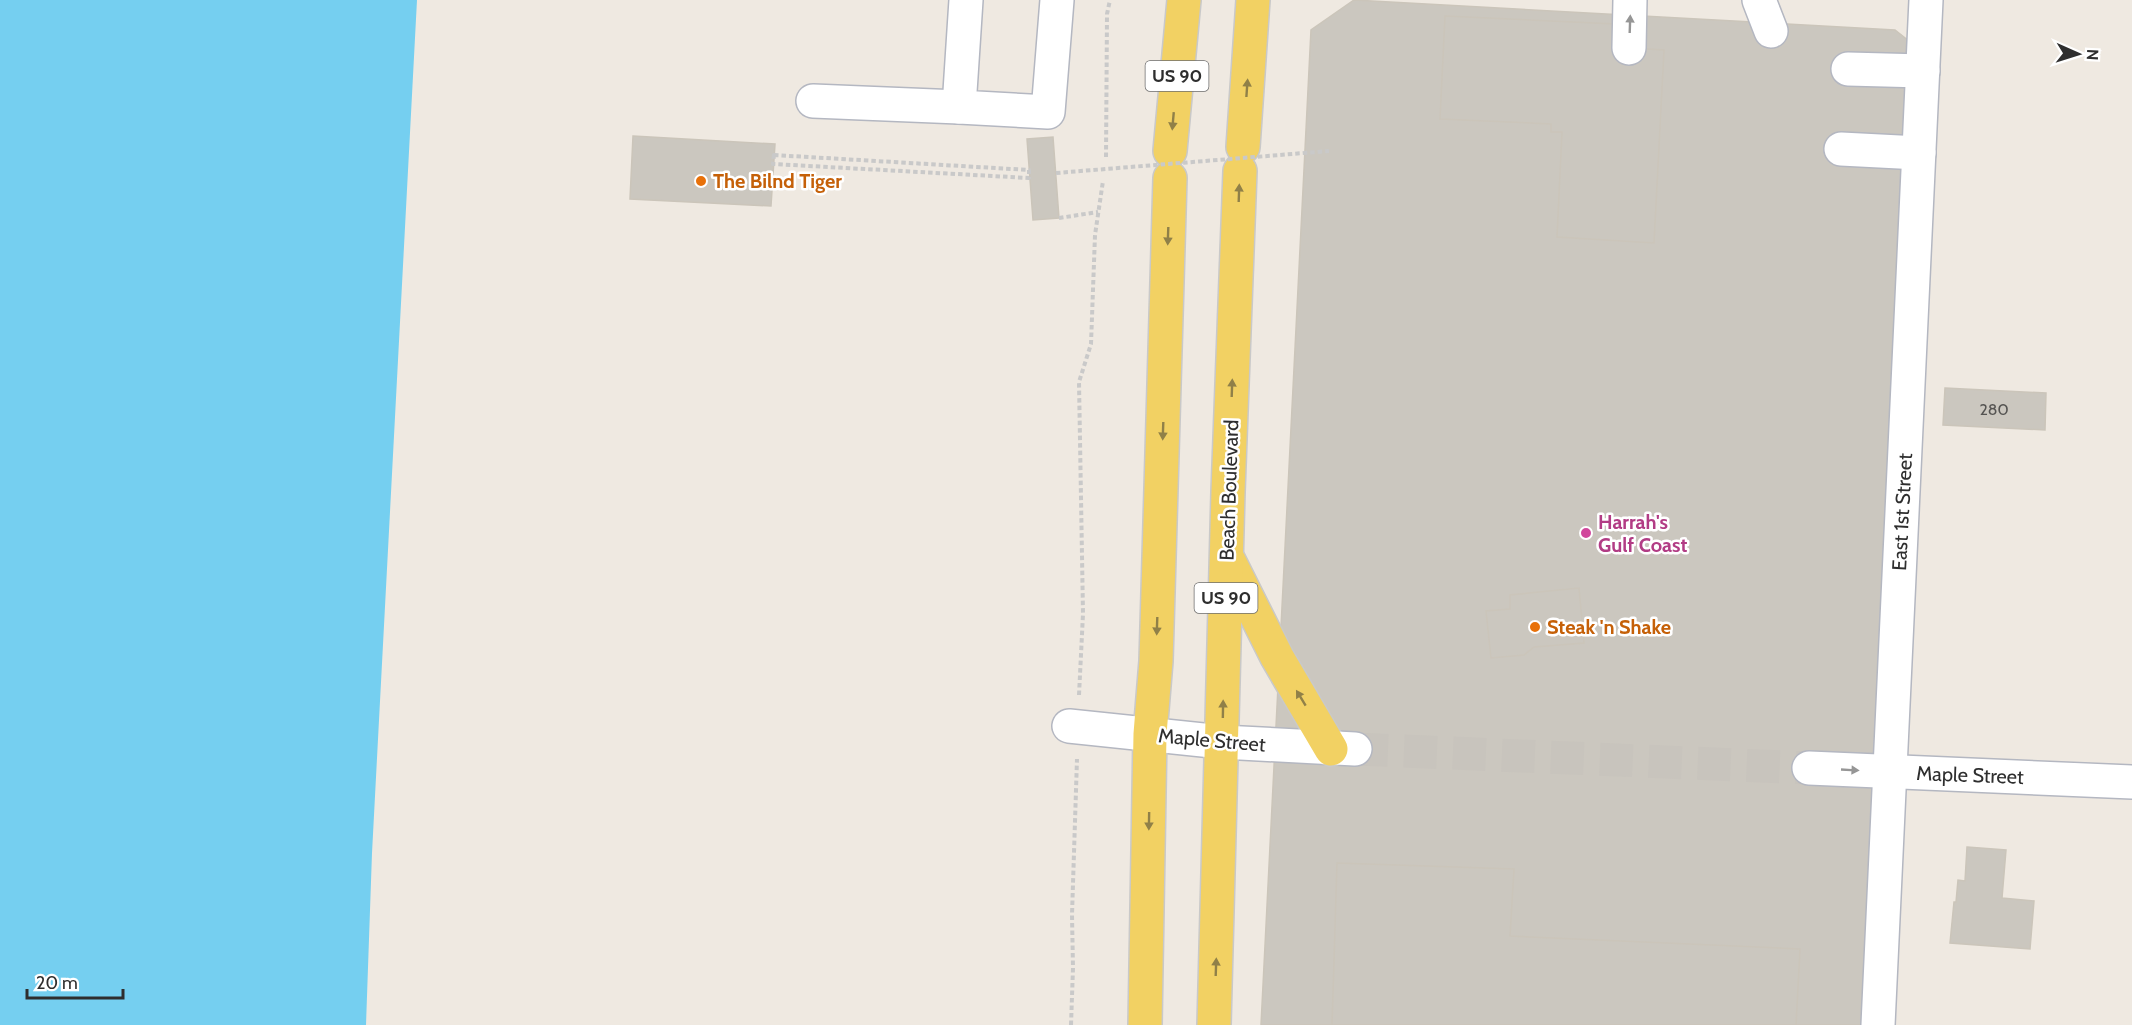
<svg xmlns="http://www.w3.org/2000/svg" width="2132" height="1025" font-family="Cabin,sans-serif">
<rect width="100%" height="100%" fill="#efe9e1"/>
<!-- water -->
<polygon fill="#75cff0" points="0,0 417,0 372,853 366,1025 0,1025"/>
<!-- building -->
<g fill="#cbc7bf" stroke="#cbc5ba" stroke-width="1.5">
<polygon points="1354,0 1895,30 1909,41 1863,1025 1261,1025 1311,30"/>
<polygon points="1445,16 1615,24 1614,47 1664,50 1654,243 1557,237 1562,132 1551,132 1551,124 1440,119"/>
<polygon points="633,136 775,144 771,206 630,199"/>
<polygon points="1053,137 1059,218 1033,220 1027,139"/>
<polygon points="1945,388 2046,393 2045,430 1943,425"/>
<polygon points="1579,588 1584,643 1534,647 1524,655 1491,658 1486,611 1510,609 1510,595"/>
<polygon points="1967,847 2006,850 2002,898 2034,901 2030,949 1950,943 1954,902 1956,902 1958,880 1965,881"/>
<polygon points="1337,863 1514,869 1510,936 1800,949 1796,1025 1332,1025"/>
</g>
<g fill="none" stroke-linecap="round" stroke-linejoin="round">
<!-- minor-tunnel -->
<polyline stroke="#c8c4bd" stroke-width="33" stroke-dasharray="33 16" stroke-linecap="butt" points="1355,749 1809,768"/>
<!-- minor casing -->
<g stroke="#b4b7c1" stroke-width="36">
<g id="minor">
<polyline points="966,0 959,107 1048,112 1057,0"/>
<polyline points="1759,0 1771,31"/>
<polyline points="1629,48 1630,0"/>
<polyline points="1848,69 1923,71"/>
<polyline points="813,101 959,107"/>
<polyline points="1841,149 1919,153"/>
<polyline points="1069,726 1222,742 1355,749"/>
<polyline points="1809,768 2132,782"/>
<polyline points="1878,1025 1926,0"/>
</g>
</g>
<!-- major casing -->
<g stroke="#c9c9c9" stroke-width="36">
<g id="major">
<polyline points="1243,147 1253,0"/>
<polyline points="1170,151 1184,0"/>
<polyline points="1229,561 1277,657 1331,749"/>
<polyline points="1145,1025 1150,734 1156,661 1170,178"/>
<polyline points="1214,1025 1228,492 1240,171"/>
</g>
</g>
<!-- path -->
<g stroke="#c9c9c9" stroke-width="4" stroke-dasharray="4.5 3" stroke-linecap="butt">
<polygon points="774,155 1029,170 1029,178 773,164"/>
<polyline points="1106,157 1107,14 1110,0"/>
<polyline points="1059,218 1098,212"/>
<polyline points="1079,695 1083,614 1079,382 1091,344 1095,235 1103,181"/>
<polyline points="1071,1025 1073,968 1072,915 1077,759"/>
</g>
<!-- minor -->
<use href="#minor" stroke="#fff" stroke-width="33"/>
<!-- major -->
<use href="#major" stroke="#f2d163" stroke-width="33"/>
<!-- path-bridge -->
<polyline stroke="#c9c9c9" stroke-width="4" stroke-dasharray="4.5 3" stroke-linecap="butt" points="1056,173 1329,151"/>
</g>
<!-- one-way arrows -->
<defs><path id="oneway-solid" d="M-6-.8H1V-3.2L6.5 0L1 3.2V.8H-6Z" transform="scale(1.5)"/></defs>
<g fill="#969696">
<use href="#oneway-solid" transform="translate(1630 24) rotate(-88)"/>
<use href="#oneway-solid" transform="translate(1850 770) rotate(3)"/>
</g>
<g fill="#908048">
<use href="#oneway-solid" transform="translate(1247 88) rotate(-86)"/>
<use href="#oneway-solid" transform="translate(1173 121) rotate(95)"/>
<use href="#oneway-solid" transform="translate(1239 193) rotate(-88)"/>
<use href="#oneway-solid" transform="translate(1168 236) rotate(92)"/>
<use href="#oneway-solid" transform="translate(1232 388) rotate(-88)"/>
<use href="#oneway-solid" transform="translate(1163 431) rotate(92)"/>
<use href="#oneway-solid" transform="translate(1157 626) rotate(92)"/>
<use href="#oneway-solid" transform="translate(1301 698) rotate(-121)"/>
<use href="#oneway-solid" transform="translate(1223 709) rotate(-89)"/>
<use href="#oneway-solid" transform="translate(1149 821) rotate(91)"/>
<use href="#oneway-solid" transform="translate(1216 967) rotate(-88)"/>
</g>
<!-- markers -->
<g fill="#e8710a" stroke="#fff" stroke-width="2">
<circle cx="701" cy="181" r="6"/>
<circle cx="1535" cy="627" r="6"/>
</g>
<circle fill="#d1479c" stroke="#fff" stroke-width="2" cx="1586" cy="533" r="6"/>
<g text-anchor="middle" stroke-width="5" stroke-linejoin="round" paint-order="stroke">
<!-- number labels -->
<g font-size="16" fill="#555452">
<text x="1994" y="415">280</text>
</g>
<!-- shield labels -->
<g fill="#fff" stroke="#6d6d6d" stroke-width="1.5">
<rect x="1145.5" y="61" width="63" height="30" rx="4.5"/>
<rect x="1194.5" y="583" width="63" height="30" rx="4.5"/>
</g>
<g font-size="18" font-weight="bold" fill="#2e2e2e">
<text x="1177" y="82">US 90</text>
<text x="1226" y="604">US 90</text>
</g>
<!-- food labels -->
<g font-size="20" font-weight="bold" fill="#c56008" stroke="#fff" text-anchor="start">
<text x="713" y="188">The Bilnd Tiger</text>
<text x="1547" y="634">Steak 'n Shake</text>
</g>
<!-- street labels -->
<g font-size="20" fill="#2e2e2e" stroke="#fff">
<text transform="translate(1229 490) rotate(-88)" y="7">Beach Boulevard</text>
<text transform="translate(1902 512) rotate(-87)" y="7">East 1st Street</text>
<text transform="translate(1212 740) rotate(5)" y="7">Maple Street</text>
<text transform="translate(1970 775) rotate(2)" y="7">Maple Street</text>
</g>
<!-- hotel labels -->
<g font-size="20" font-weight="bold" fill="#b23c85" stroke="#fff" text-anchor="start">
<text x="1598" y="529">Harrah's<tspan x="1598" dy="23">Gulf Coast</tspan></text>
</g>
</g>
<!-- north arrow -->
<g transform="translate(2078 54) rotate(93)" stroke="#ffffff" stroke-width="4.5" paint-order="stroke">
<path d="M0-4.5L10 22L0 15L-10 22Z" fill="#2e2e2e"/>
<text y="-9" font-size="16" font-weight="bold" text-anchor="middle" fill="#2e2e2e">N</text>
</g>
<!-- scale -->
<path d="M27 989v9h96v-9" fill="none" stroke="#2e2e2e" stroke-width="3"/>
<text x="36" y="989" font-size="18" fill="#2e2e2e" stroke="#ffffff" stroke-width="4.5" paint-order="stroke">20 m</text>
</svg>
